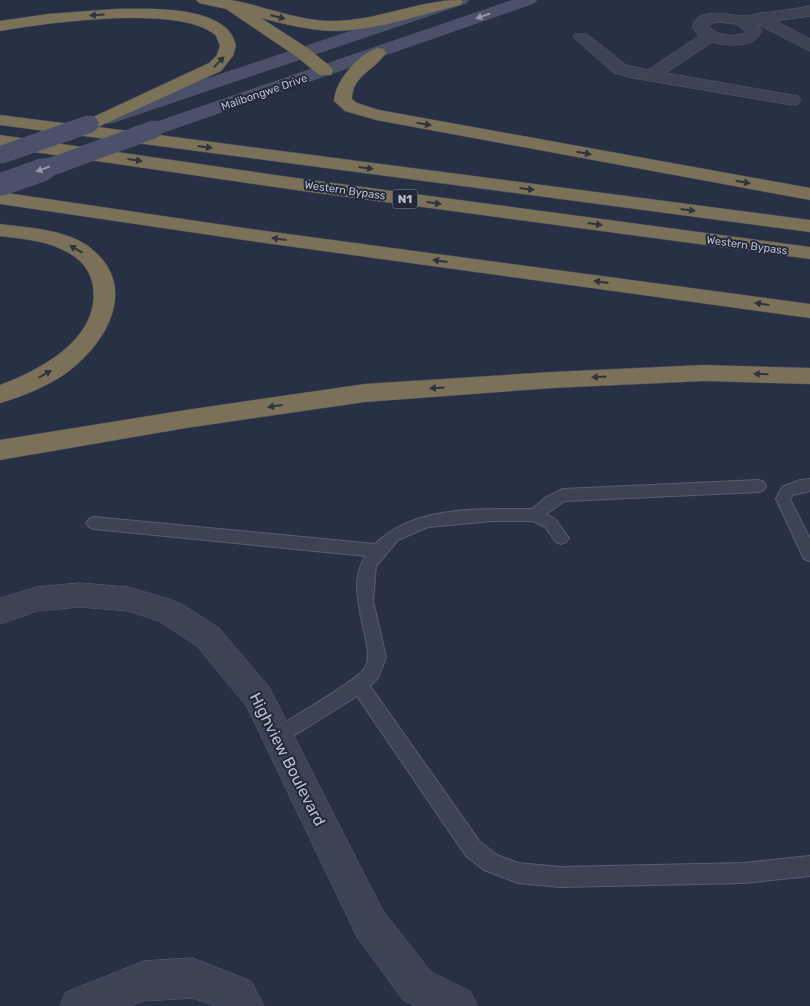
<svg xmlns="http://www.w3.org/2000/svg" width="810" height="1006" font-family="Rubik,sans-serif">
<rect width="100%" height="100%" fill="#273045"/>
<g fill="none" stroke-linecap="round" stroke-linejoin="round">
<!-- service casing -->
<g stroke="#575e6f" stroke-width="2">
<g id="service">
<polygon points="810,479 810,491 793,495 790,499 810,539 810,561 804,559 776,499 782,487 800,480"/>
<path d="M759 480 764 482 766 486 764 490 759 492 565 501 546 514 555 519 569 538 566 542 561 544 556 542 545 527 533 521H493L428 527 398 540 376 566 373 601 386 657 378 678 370 686 480 842 497 855 518 863 560 867 744 863 810 856V876L744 883 560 887 518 883 484 870 466 856 357 696 284 742 278 744 272 742 269 736 272 730C289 719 356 682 365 668 378 648 341 589 366 556L94 529 89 527 86 523 89 519 94 517 375 544C415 505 479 509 532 509L545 498 563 489Z"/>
</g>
</g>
<!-- minor casing -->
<g stroke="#575e6f" stroke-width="1">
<g id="minor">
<path d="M810 6V16L776 21 810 39V51L757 24 762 30C757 49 726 46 712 42L666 73 798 96 801 100 798 104 792 105 633 78 614 73 573 37 575 34H587L626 65 648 70 699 36 692 27C698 5 730 16 744 16 749 16 755 14 760 13 776 12 793 9 810 6ZM717 22 736 24 746 32C733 38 718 36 708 26Z"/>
<polygon points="80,583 128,587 169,599 180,603 219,628 269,687 383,911 431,972 471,992 477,1006 415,1006 403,1000 357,937 247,707 197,646 159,621 128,611 80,607 37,611 0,624 0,598 37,587"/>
<polygon points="193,958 251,981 264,1006 215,1006 193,998 144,1001 130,1006 60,1006 66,992 144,961"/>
</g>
</g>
<!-- secondary casing -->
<g stroke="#575e6f" stroke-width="1">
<g id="secondary">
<polygon points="446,0 469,0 466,3 114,122 108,123 102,122 99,118 102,114"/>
<polygon points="514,0 537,0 534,3 161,133 155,135 149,133 146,129 149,125"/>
</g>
</g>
<!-- motorway casing -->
<g stroke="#434b5c" stroke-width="1">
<g id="motorway">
<path d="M196 0C208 0 220 0 231 0 265 6 297 21 333 21 377 21 418 0 461 0L463 2 460 5C419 15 375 31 333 31 308 30 284 24 261 18L309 49 331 67 333 71 331 75H319L297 57 226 9 199 3Z"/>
<path d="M115 9C148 9 200 6 226 28 231 32 234 39 236 45L233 56 221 71 98 127 810 220V232L0 125V115L94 127 91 126 88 122 91 118 209 63 217 55 220 45C218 42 217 37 215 35 181 4 44 23 0 31V21L48 14Z"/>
<path d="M378 48 384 49 386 53C375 70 352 76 352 99L357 103 379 110 810 188V200L376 120 345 111 334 101C335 81 359 53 378 48Z"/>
<polygon points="0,135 303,179 810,247 810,259 303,191 0,147"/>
<polygon points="0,192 258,230 810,304 810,318 258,242 0,204"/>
<path d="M0 224C29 228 64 229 88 246 139 283 110 340 69 371 49 386 24 396 0 403V385C40 370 100 339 93 287 91 270 79 257 63 250 44 240 21 239 0 236Z"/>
<polygon points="704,365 810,368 810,384 704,381 552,388 365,402 186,428 0,460 0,440 186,410 365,384 552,372"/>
</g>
</g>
<!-- service -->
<use href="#service" fill="#3c4354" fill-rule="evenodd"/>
<!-- minor -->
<use href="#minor" fill="#3c4354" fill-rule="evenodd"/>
<!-- secondary -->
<use href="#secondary" fill="#4a5168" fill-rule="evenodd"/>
<!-- motorway -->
<use href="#motorway" fill="#7b7158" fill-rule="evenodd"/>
<!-- secondary-bridge-far1 casing -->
<g stroke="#575e6f" stroke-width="18" stroke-linecap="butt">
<g id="secondary-bridge-far1">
<polyline points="0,155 90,124"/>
<polyline points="42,170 155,129"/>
</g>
</g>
<!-- secondary-bridge casing -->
<g stroke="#575e6f" stroke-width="23" stroke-linecap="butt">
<polyline id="secondary-bridge" points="0,185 45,169"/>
</g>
<!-- secondary-bridge-far1 -->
<use href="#secondary-bridge-far1" stroke="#4a5168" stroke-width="17"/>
<!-- secondary-bridge -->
<use href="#secondary-bridge" stroke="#4a5168" stroke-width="22"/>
</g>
<!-- one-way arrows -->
<defs><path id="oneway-solid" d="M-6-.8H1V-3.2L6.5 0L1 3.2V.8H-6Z" transform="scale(1.25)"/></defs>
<g fill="#2e333e">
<use href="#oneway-solid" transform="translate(97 15) rotate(177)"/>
<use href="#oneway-solid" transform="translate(278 17) rotate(14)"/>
<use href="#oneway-solid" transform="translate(219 62) rotate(-46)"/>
<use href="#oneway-solid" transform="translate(424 124) rotate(10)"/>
<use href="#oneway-solid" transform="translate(205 147) rotate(7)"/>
<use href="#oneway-solid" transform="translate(584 153) rotate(10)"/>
<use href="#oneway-solid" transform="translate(135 160) rotate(8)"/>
<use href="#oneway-solid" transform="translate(366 168) rotate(7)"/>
<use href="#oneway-solid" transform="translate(743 182) rotate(10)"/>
<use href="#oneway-solid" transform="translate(527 189) rotate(7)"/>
<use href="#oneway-solid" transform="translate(434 203) rotate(8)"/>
<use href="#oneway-solid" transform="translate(688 210) rotate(7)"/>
<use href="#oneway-solid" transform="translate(595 224) rotate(8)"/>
<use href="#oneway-solid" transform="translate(279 239) rotate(-172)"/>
<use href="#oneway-solid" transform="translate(76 249) rotate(-151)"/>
<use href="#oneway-solid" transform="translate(440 261) rotate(-172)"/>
<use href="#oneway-solid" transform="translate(601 282) rotate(-172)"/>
<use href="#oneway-solid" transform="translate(762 304) rotate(-172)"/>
<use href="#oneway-solid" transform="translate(45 374) rotate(-30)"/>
<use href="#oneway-solid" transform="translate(761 374) rotate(-178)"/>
<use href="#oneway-solid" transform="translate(599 377) rotate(177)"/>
<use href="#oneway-solid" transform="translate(437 388) rotate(176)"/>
<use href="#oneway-solid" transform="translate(275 406) rotate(172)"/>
</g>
<g fill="#9298aa">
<use href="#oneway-solid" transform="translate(483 16) rotate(161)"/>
<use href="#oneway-solid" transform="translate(43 169) rotate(160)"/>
</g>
<g text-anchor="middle" stroke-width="4" stroke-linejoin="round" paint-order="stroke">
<!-- far-street labels -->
<g font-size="11" fill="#b9bfce" stroke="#20283a">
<text transform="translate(264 92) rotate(-19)" y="4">Malibongwe Drive</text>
<text transform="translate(345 190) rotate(8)" y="4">Western Bypass</text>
<text transform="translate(747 245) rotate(8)" y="4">Western Bypass</text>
</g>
<!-- shield labels -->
<rect fill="#20283a" stroke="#8b92a2" stroke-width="1" x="392.5" y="189.5" width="25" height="19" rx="4"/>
<g font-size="12" font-weight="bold" fill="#b9bfce">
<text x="405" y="203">N1</text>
</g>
<!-- near-street labels -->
<g font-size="16" fill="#b9bfce" stroke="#20283a">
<text transform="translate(288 759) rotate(63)" y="6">Highview Boulevard</text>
</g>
</g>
</svg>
